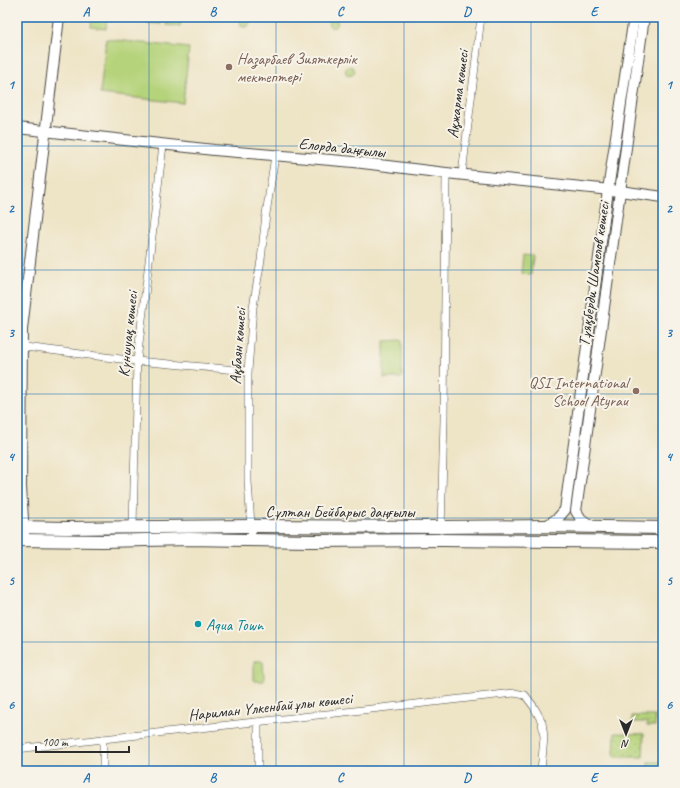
<svg xmlns="http://www.w3.org/2000/svg" width="680" height="788" font-family="Caveat,sans-serif">
<defs>
<pattern id="grass-tufts" width="24" height="20" patternUnits="userSpaceOnUse"><rect width="24" height="20" fill="#b5d37a"/><path d="M3 7l-1-3M5 7V3M7 7l1-3M15 17l-1-3M17 17v-4M19 17l1-3" fill="none" stroke="#9cb56a"/></pattern>
<pattern id="park-dots" width="8" height="8" patternUnits="userSpaceOnUse"><rect width="8" height="8" fill="#b5d37a"/><path d="M2 2h.1M6 6h.1" fill="none" stroke="#9cb56a" stroke-width="1.8" stroke-linecap="round"/></pattern>
</defs>
<rect width="100%" height="100%" fill="#f7f3e8"/>
<filter id="ink" filterUnits="userSpaceOnUse"><feTurbulence type="fractalNoise" baseFrequency=".025" numOctaves="2"/><feDisplacementMap in="SourceGraphic" scale="8" xChannelSelector="R" yChannelSelector="G"/><feConvolveMatrix kernelMatrix="1 2 1 2 8 2 1 2 1" color-interpolation-filters="sRGB"/></filter>
<filter id="wash" filterUnits="userSpaceOnUse"><feTurbulence type="fractalNoise" baseFrequency=".012" numOctaves="4" result="noise"/><feDisplacementMap in="SourceGraphic" scale="16" xChannelSelector="R" yChannelSelector="G"/><feGaussianBlur stdDeviation="0.9" result="paint"/><feColorMatrix in="noise" values="0 0 0 0 0 0 0 0 0 0 0 0 0 0 0 0 0 1.4 0 .05"/><feComposite in="paint" operator="in"/></filter>
<g filter="url(#wash)">
<rect width="100%" height="100%" fill="#eee4c6"/>
<!-- grass -->
<g fill="url(#grass-tufts)" stroke="#707f52">
<circle cx="333" cy="23" r="4.5"/>
<circle cx="245" cy="23" r="4.5"/>
<circle cx="350" cy="71" r="4.5"/>
</g>
<!-- park -->
<g fill="url(#park-dots)" stroke="#707f52">
<polygon points="632,716 655,716 655,726 647,726 647,722 632,722"/>
<polygon points="615,733 644,734 643,757 614,757"/>
<rect x="648" y="762" width="15" height="9"/>
</g>
<!-- pitch -->
<g fill="#b5d37a" stroke="#707f52">
<polygon points="92,17 107,17 106,29 91,27"/>
<polygon points="112,17 144,17 143,22 112,19"/>
<polygon points="148,17 162,17 161,24 148,23"/>
<polygon points="167,17 181,17 180,26 166,25"/>
<polygon points="106,39 189,48 183,103 100,94"/>
<polygon points="523,255 533,256 531,275 521,274"/>
<polygon points="402,340 402,378 384,378 384,341"/>
<polygon points="254,661 263,661 264,681 254,681"/>
</g>
</g>
<g filter="url(#ink)">
<g fill="none" stroke-linecap="round" stroke-linejoin="round">
<!-- street casing -->
<g stroke="#484742" stroke-width="8">
<g id="street">
<polyline points="462,174 481,17"/>
<polyline points="17,346 137,361 248,371"/>
<polyline points="133,527 137,361 163,145"/>
<polyline points="441,530 444,420 446,173"/>
<polyline points="252,540 248,481 248,371 253,307 261,260 266,214 275,156"/>
<polyline points="17,749 103,739 514,693 525,695 534,707 542,722 544,737 541,771"/>
<polyline points="103,771 103,739"/>
<polyline points="258,771 258,722"/>
</g>
</g>
<!-- secondary casing -->
<g stroke="#484742" stroke-width="12">
<g id="secondary">
<polyline points="17,128 214,150 354,162 446,173 620,191 663,197"/>
<polyline points="546,526 558,518 565,510 608,190 634,17"/>
<polyline points="594,527 581,519 576,511 644,17"/>
<polyline points="24,535 21,487 22,329 59,17"/>
</g>
</g>
<!-- primary casing -->
<g stroke="#484742" stroke-width="14">
<g id="primary">
<polyline points="17,527 66,528 250,526 441,527 546,526 663,528"/>
<polyline points="17,540 103,541 189,539 312,541 441,540 663,542"/>
</g>
</g>
<!-- street -->
<use href="#street" stroke="#fff" stroke-width="7"/>
<!-- secondary -->
<use href="#secondary" stroke="#fff" stroke-width="10"/>
<!-- primary -->
<use href="#primary" stroke="#fff" stroke-width="12"/>
</g>
</g>
<!-- grid -->
<path fill="none" stroke="#1f6fb2" stroke-width="1" stroke-opacity="0.55" d="M149 17V771M276 17V771M404 17V771M531 17V771M17 146H663M17 270H663M17 394H663M17 518H663M17 642H663"/>
<!-- markers -->
<g fill="#8d6e63" stroke="#f7f3e8" stroke-width="1.5">
<circle cx="229" cy="67" r="4"/>
<circle cx="636" cy="391" r="4"/>
</g>
<circle fill="#0f9aa8" stroke="#f7f3e8" stroke-width="1.5" cx="198" cy="624" r="4"/>
<g text-anchor="middle" stroke-width="4" stroke-linejoin="round" paint-order="stroke">
<!-- education labels -->
<g font-size="16" fill="#785e54" stroke="#f7f3e8" text-anchor="start">
<text x="237" y="64">Назарбаев Зияткерлік<tspan x="237" dy="18">мектептері</tspan></text>
<text x="628" y="388" text-anchor="end">QSI International<tspan x="628" dy="18">School Atyrau</tspan></text>
</g>
<!-- street labels -->
<g font-size="16" fill="#2b2b2b" stroke="#f7f3e8">
<text transform="translate(457 94) rotate(-83)" y="6">Ақжарма көшесі</text>
<text transform="translate(342 147) rotate(6)" y="6">Елорда даңғылы</text>
<text transform="translate(593 274) rotate(-82)" y="6">Тұяқберди Шамелов көшесі</text>
<text transform="translate(127 334) rotate(-84)" y="6">Күншуақ көшесі</text>
<text transform="translate(237 346) rotate(-86)" y="6">Ақбаян көшесі</text>
<text x="340" y="517">Сұлтан Бейбарыс даңғылы</text>
<text transform="translate(270 706) rotate(-6)" y="6">Нариман Үлкенбайұлы көшесі</text>
</g>
<!-- culture labels -->
<g font-size="16" fill="#0d838f" stroke="#f7f3e8" text-anchor="start">
<text x="206" y="630">Aqua Town</text>
</g>
</g>
<!-- margin -->
<rect width="680" height="788" fill="none" stroke="#f7f3e8" stroke-width="44"/>
<!-- north arrow -->
<g transform="translate(626 734) rotate(180)" stroke="#f7f3e8" stroke-width="3" paint-order="stroke">
<path d="M0-3L7 15L0 10L-7 15Z" fill="#2b2b2b"/>
<text y="-6" font-size="11" font-weight="bold" text-anchor="middle" fill="#2b2b2b">N</text>
</g>
<!-- scale -->
<path d="M36 746v6h93v-6" fill="none" stroke="#2b2b2b" stroke-width="2"/>
<text x="42" y="746" font-size="12" fill="#2b2b2b" stroke="#f7f3e8" stroke-width="3" paint-order="stroke">100 m</text>
<rect x="22" y="22" width="636" height="744" fill="none" stroke="#1f6fb2" stroke-width="1.5"/>
<g font-size="13" text-anchor="middle" font-weight="bold" fill="#1f6fb2">
<text x="86" y="16">A</text>
<text x="213" y="16">B</text>
<text x="340" y="16">C</text>
<text x="467" y="16">D</text>
<text x="594" y="16">E</text>
<text x="11" y="89">1</text>
<text x="669" y="89">1</text>
<text x="11" y="213">2</text>
<text x="669" y="213">2</text>
<text x="11" y="337">3</text>
<text x="669" y="337">3</text>
<text x="11" y="461">4</text>
<text x="669" y="461">4</text>
<text x="11" y="585">5</text>
<text x="669" y="585">5</text>
<text x="11" y="709">6</text>
<text x="669" y="709">6</text>
<text x="86" y="782">A</text>
<text x="213" y="782">B</text>
<text x="340" y="782">C</text>
<text x="467" y="782">D</text>
<text x="594" y="782">E</text>
</g>
</svg>
